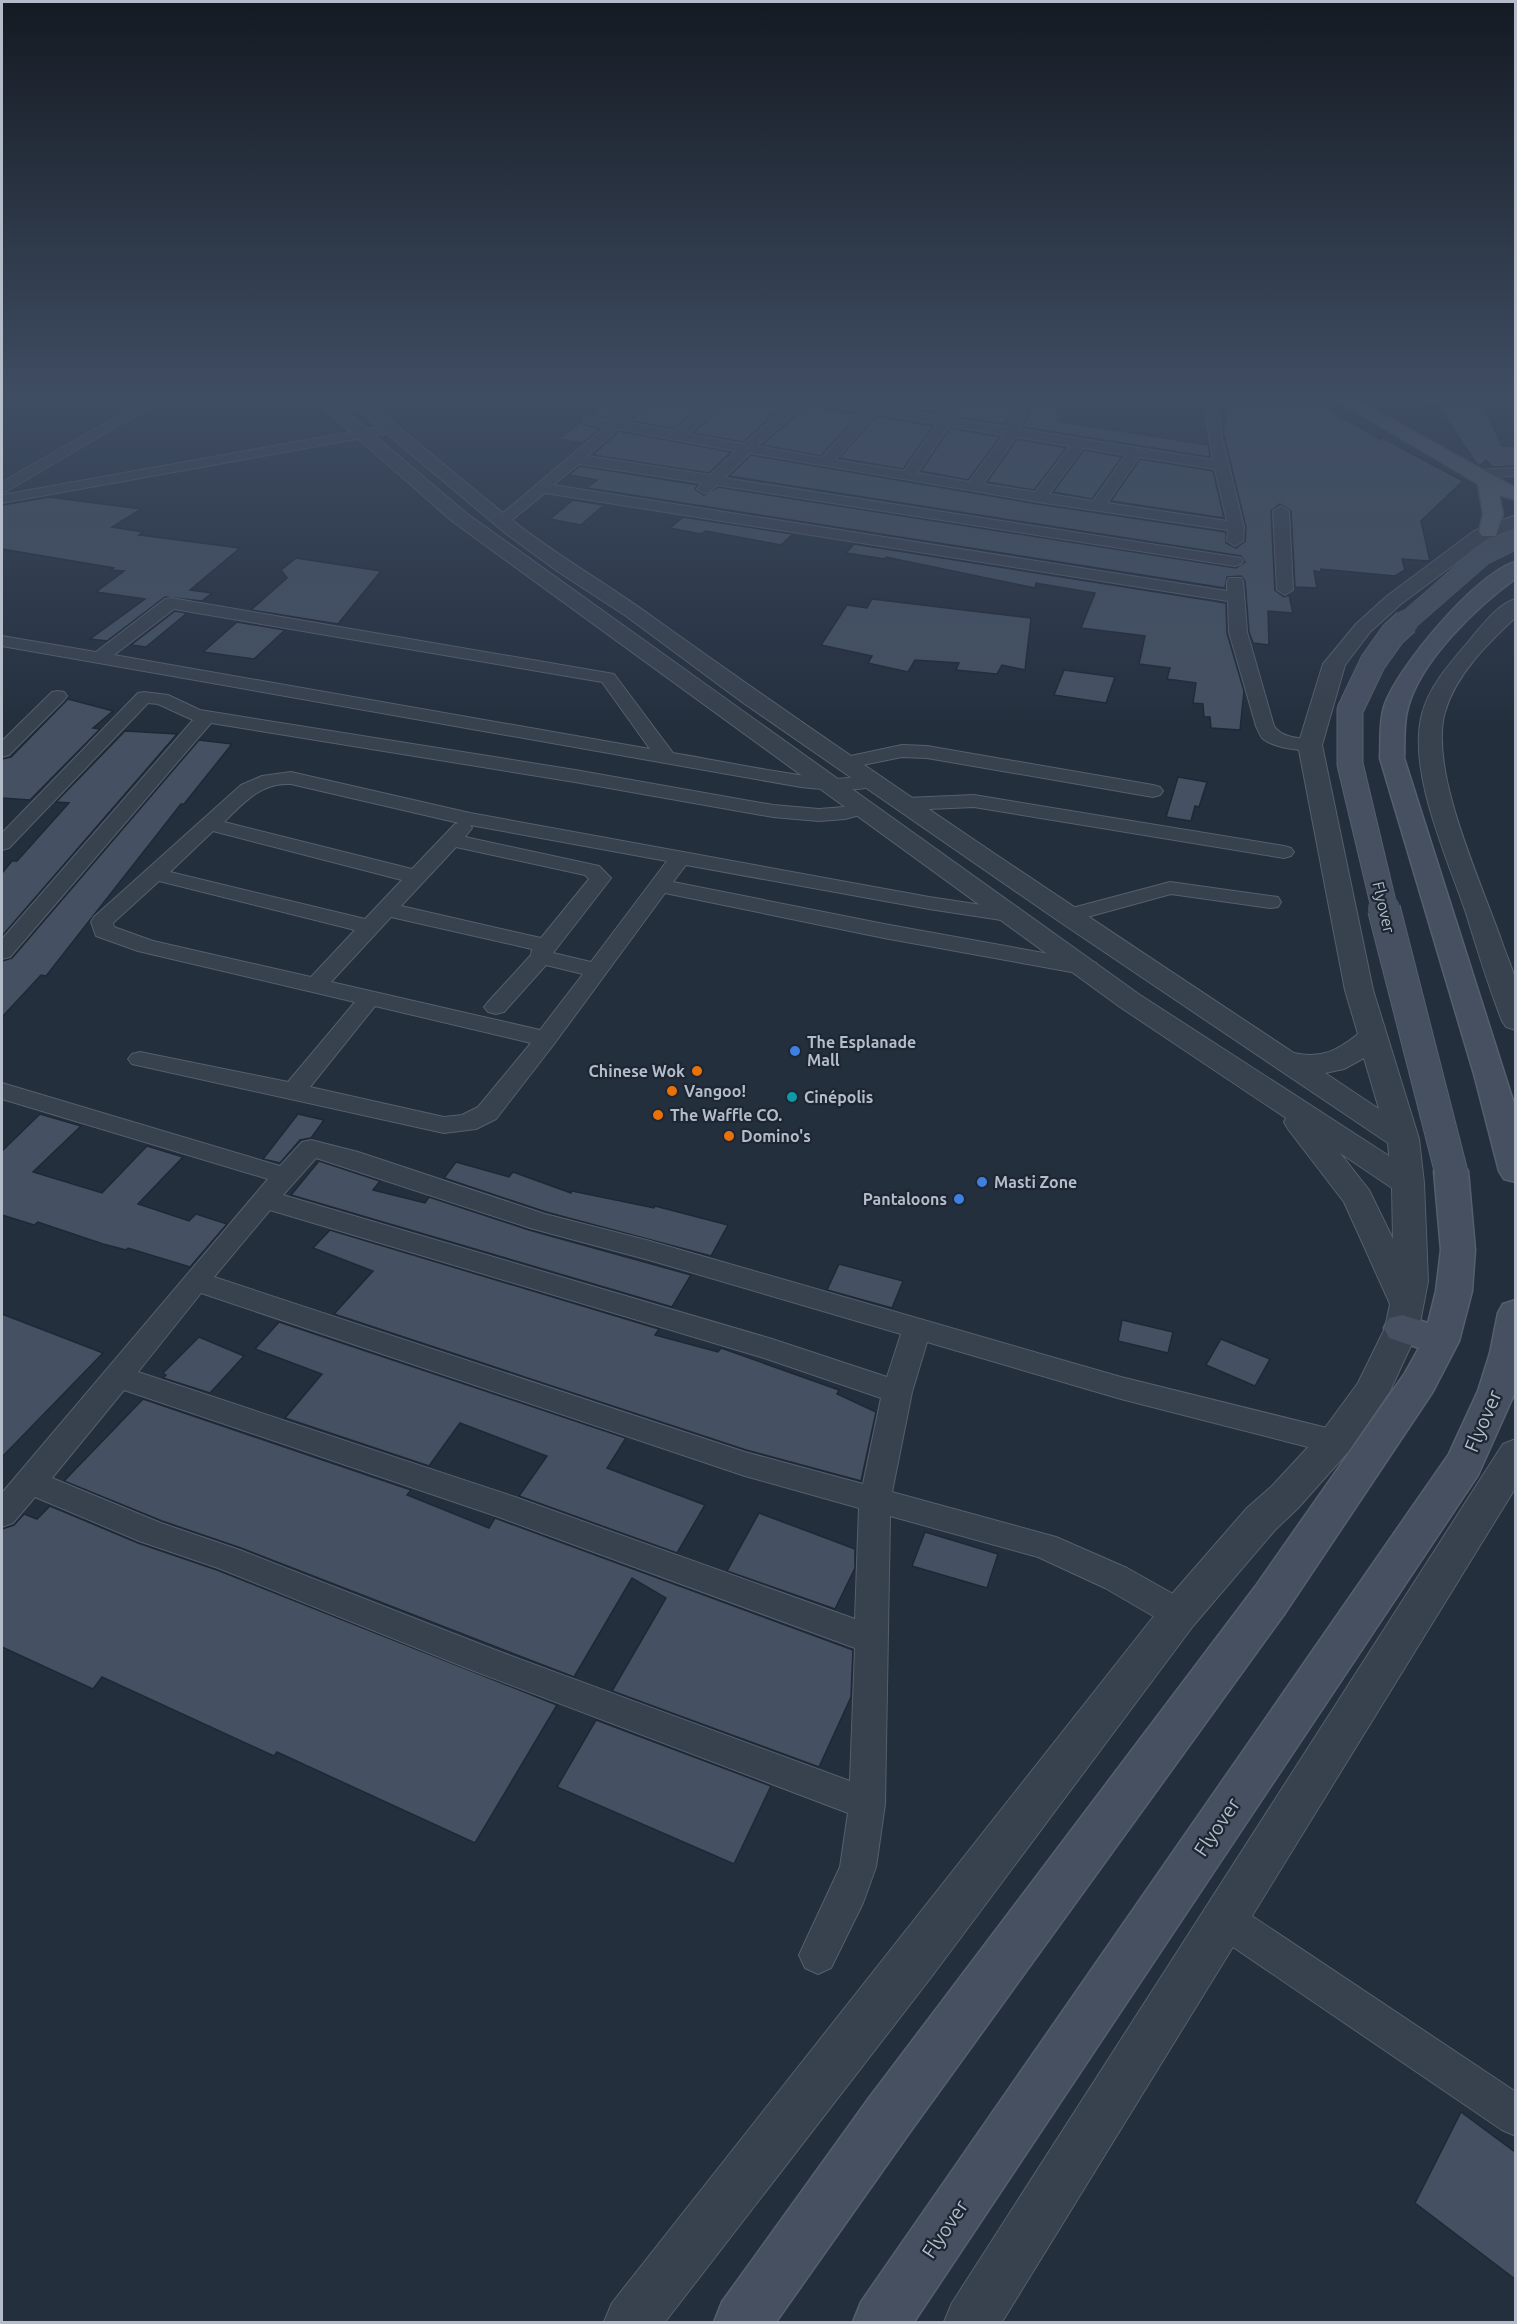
<svg xmlns="http://www.w3.org/2000/svg" width="1517" height="2324" font-family="Ubuntu,sans-serif">
<rect width="100%" height="100%" fill="#242f3e"/>
<!-- building -->
<g fill="#455162" stroke="#1f2835" stroke-width="1.5">
<polygon points="619,397 635,397 612,418 591,415"/>
<polygon points="655,397 711,397 674,429 631,421"/>
<polygon points="732,397 788,397 790,400 743,442 693,433"/>
<polygon points="840,397 949,397 941,414"/>
<polygon points="967,397 1015,397 1006,424 957,417"/>
<polygon points="1034,397 1066,397 1056,412 1065,413 1057,421 1208,445 1210,457 1023,427"/>
<polygon points="1231,397 1308,397 1381,440 1379,436 1463,481 1421,521 1430,561 1402,559 1405,570 1395,576 1321,569 1321,572 1314,571 1317,588 1295,587 1291,511 1280,504 1271,511 1275,590 1284,597 1289,595 1293,613 1268,611 1269,645 1253,643 1249,632 1245,581 1241,576 1227,577 1225,588 587,488 597,480 569,475 580,466 698,485 695,489 704,495 718,487 1236,568 1245,562 1241,556 729,476 751,455 1038,504 1226,532 1226,543 1236,548 1245,541 1246,527 1223,431"/>
<polygon points="1436,404 1484,407 1502,446 1515,446 1515,466 1492,467 1486,460 1480,466 1476,463"/>
<polygon points="808,405 859,414 821,456 762,445"/>
<polygon points="877,416 933,426 903,469 839,458"/>
<polygon points="581,422 585,425 600,428 582,443 558,439"/>
<polygon points="950,428 1000,437 968,480 921,471"/>
<polygon points="619,431 731,452 709,473 593,455"/>
<polygon points="1017,439 1066,448 1034,490 987,482"/>
<polygon points="1084,450 1122,457 1092,499 1053,492"/>
<polygon points="1140,459 1213,471 1224,518 1111,501"/>
<polygon points="49,497 141,509 112,527 143,532 139,535 240,548 190,590 212,593 202,601 165,597 107,641 90,639 145,599 96,592 124,571 111,570 114,568 2,549 2,505"/>
<polygon points="573,500 604,505 581,525 550,519"/>
<polygon points="683,517 793,534 781,545 706,531 701,534 670,528"/>
<polygon points="854,544 1226,603 1227,633 1244,691 1240,730 1211,728 1210,717 1204,717 1203,704 1193,703 1196,683 1167,679 1170,668 1139,664 1145,636 1081,628 1095,593 1036,583 1035,588 886,557 885,559 846,553"/>
<polygon points="296,558 381,571 338,624 251,610 287,578 281,570"/>
<polygon points="872,599 1031,618 1025,670 1002,665 997,674 956,670 959,663 915,660 908,672 868,663 872,656 821,645 847,605 867,608"/>
<polygon points="175,611 187,613 146,647 131,645"/>
<polygon points="237,622 285,630 254,659 203,652"/>
<polygon points="1064,670 1115,677 1106,703 1054,695"/>
<polygon points="68,699 113,711 93,728 100,729 30,800 2,798 2,759 11,757"/>
<polygon points="125,731 177,734 2,936 2,873 12,861 17,861 69,803 56,802"/>
<polygon points="199,740 232,744 184,804 181,804 46,976 41,975 2,1017 2,961 12,958"/>
<polygon points="1178,777 1207,782 1199,807 1195,806 1191,821 1166,817"/>
<polygon points="40,1114 81,1126 33,1172 102,1193 147,1146 183,1157 138,1204 189,1221 196,1214 227,1224 190,1267 128,1248 126,1250 103,1244 38,1222 34,1225 2,1215 2,1151"/>
<polygon points="298,1114 324,1120 311,1138 300,1140 280,1163 263,1159"/>
<polygon points="319,1161 380,1181 373,1190 425,1203 429,1197 529,1230 691,1275 672,1307 291,1195"/>
<polygon points="456,1162 509,1177 513,1172 571,1193 572,1191 654,1208 655,1206 728,1225 711,1256 546,1212 444,1178"/>
<polygon points="330,1230 659,1329 655,1335 718,1352 721,1348 839,1390 837,1394 876,1412 861,1481 746,1450 334,1314 373,1271 313,1248"/>
<polygon points="839,1264 903,1281 892,1308 827,1290"/>
<polygon points="2,1314 103,1353 2,1457"/>
<polygon points="1122,1320 1173,1332 1168,1353 1118,1341"/>
<polygon points="279,1322 626,1438 607,1468 705,1505 677,1553 519,1496 547,1456 460,1423 429,1466 285,1418 322,1374 255,1349"/>
<polygon points="199,1337 244,1356 210,1393 163,1378 166,1375 163,1373"/>
<polygon points="1221,1339 1270,1359 1255,1386 1206,1365"/>
<polygon points="143,1399 411,1490 407,1495 489,1528 495,1518 503,1521 853,1650 851,1697 819,1767 612,1691 666,1598 632,1578 574,1677 241,1548 162,1521 64,1481"/>
<polygon points="50,1506 138,1543 217,1570 557,1705 475,1843 277,1752 274,1756 102,1677 93,1689 2,1647 2,1529 14,1525 24,1514 37,1519"/>
<polygon points="759,1513 855,1549 855,1568 835,1609 727,1571"/>
<polygon points="925,1532 998,1554 987,1588 912,1566"/>
<polygon points="596,1720 771,1786 734,1864 557,1787"/>
<polygon points="1461,2112 1515,2152 1515,2279 1415,2203"/>
</g>
<g fill="none" stroke-linecap="round" stroke-linejoin="round">
<!-- minor casing -->
<g stroke="#565f6c" stroke-width="2">
<g id="minor">
<polygon points="151,397 167,397 7,491 2,492 2,482"/>
<path d="M639 397H653L626 422 675 431 715 397H730L688 434 744 444 794 400 790 397H823L942 416 952 397H965L954 419 1007 427 1018 397H1032L1020 429 1213 460 1203 397H1217L1222 438 1244 527 1243 541 1235 546 1227 541 1228 530 1038 502 750 453 724 478 1241 558 1243 561 1241 564 1235 566 717 485 709 492 704 493 697 489 702 483 579 464 553 485 1227 591V581L1229 578H1241L1243 581 1247 632 1274 726C1282 739 1303 738 1317 741L1319 745 1317 749C1303 752 1275 748 1263 739 1260 736 1258 730 1256 726L1229 632 1228 601 545 493 507 524H497L494 521 497 518 605 427 585 423 583 420 585 417 613 420ZM807 403 863 412 822 458 757 446ZM876 414 937 424 904 471 835 460ZM949 426 1004 435 969 482 917 473ZM618 429 736 451 710 475 587 456ZM1016 437 1070 446 1035 492 983 484ZM1083 448 1126 455 1093 501 1049 494ZM1139 457 1215 469 1227 521 1107 503Z"/>
<polygon points="1406,397 1516,398 1516,406 1412,401"/>
<polygon points="390,425 395,426 397,429 395,432 2,503 2,495"/>
<polygon points="1516,468 1516,476 1476,478 1469,474 1476,470"/>
<polygon points="1281,506 1289,511 1293,590 1285,595 1277,590 1273,511"/>
<path d="M171 598 614 674 673 753C725 762 777 773 829 779 846 780 863 773 880 777L883 781 880 785C854 792 828 790 801 787L2 646V636L96 652 165 599ZM174 609 602 682 650 749 114 655Z"/>
<polygon points="58,691 64,692 67,696 64,700 9,755 2,757 2,741 52,692"/>
<polygon points="144,692 168,695 200,710 575,770 773,805 819,809 844,807 864,802 871,804 874,808 871,812 845,819 819,821 773,817 575,782 211,723 10,957 2,959 2,939 193,720 158,704 148,703 9,848 2,850 2,833 138,693"/>
<polygon points="902,745 927,746 1153,785 1160,787 1163,791 1160,795 1153,797 927,758 902,757 848,768 841,766 838,762 841,758"/>
<path d="M291 772 470 813 929 897 1008 909 1016 910 1019 915 1016 920 1008 921 929 909 686 865 673 882 884 924 1088 961 1096 963 1099 968 1096 973 1088 975 884 938 665 893 554 1044 496 1119 476 1129 444 1133 132 1064 128 1059 132 1054 140 1052 288 1082 355 1002 138 951 96 936 91 922 94 917 241 785 262 776ZM285 784H291L459 823 455 824 412 869 224 822C242 805 258 785 285 784ZM470 825 667 861 591 962 553 953 608 882 611 878 599 866 465 837 472 828ZM213 831 402 880 365 919 170 872ZM456 847 585 875 589 879 541 938 401 906ZM159 881 355 930 311 977 153 941 114 927 113 923ZM391 917 532 949 531 955 488 1002 484 1007 488 1012 496 1014 504 1012 546 965 583 974 540 1030 331 982ZM375 1006 531 1043 478 1107 462 1115 444 1117 310 1087Z"/>
<polygon points="974,795 1284,846 1291,848 1294,852 1291,856 1284,858 974,807 906,810 899,808 896,804 899,800 906,798"/>
<polygon points="1170,882 1270,896 1278,897 1281,902 1278,907 1270,908 1171,894 1069,922 1061,921 1058,916 1061,911"/>
<path d="M2 1083 280 1166 302 1142 311 1140 358 1152 545 1214 650 1241 1121 1377 1335 1430 1346 1434 1350 1442 1346 1450 1335 1454 1121 1399 927 1342 912 1392 892 1492 1056 1537 1127 1568 1191 1604 1195 1614 1191 1624 1179 1628 1167 1624 1105 1588 1038 1557 890 1516 885 1804 876 1867 863 1903 831 1968 818 1974 805 1968 799 1955 840 1867 848 1813 474 1671 218 1568 139 1541 35 1497 13 1523 2 1527V1493L268 1179 2 1099ZM316 1158 530 1228 649 1260 901 1334 887 1377 772 1339 283 1195ZM270 1210 764 1358 881 1398 863 1484 745 1452 214 1277ZM201 1293 745 1476 859 1508 855 1619 515 1497 138 1372ZM124 1390 493 1515 855 1648 850 1781 498 1651 240 1550 161 1523 52 1478Z"/>
<polygon points="1224,1900 1237,1906 1516,2092 1516,2136 1502,2130 1211,1932 1205,1919 1211,1906"/>
</g>
</g>
<!-- tertiary casing -->
<g stroke="#565f6c" stroke-width="2">
<g id="tertiary">
<path d="M311 397H329L466 513 1140 995 1389 1156 1388 1143 1060 922 742 702 626 616 557 571 504 532 343 397H362C414 439 465 483 517 524 561 558 609 585 654 618 864 768 1079 911 1294 1053 1321 1059 1337 1051 1358 1034L1345 990 1298 745 1323 664 1356 624 1387 596 1474 531 1516 515V528L1488 539 1401 604 1370 632 1345 665 1322 745 1373 990 1419 1139 1424 1183 1428 1281 1419 1328 1390 1391 1348 1452 1298 1508 1275 1530 1193 1626 932 1976 665 2322H604L612 2303 1165 1602 1247 1508 1272 1486 1322 1432 1358 1383 1385 1328 1390 1304 1344 1202 1288 1129 1284 1122 1286 1118 1120 1007 452 521ZM1364 1058 1379 1109 1325 1073 1344 1069ZM1340 1153 1392 1188 1393 1239 1369 1190Z"/>
<path d="M1516 599V617C1488 643 1456 674 1445 712 1428 771 1483 886 1503 945 1507 957 1514 971 1516 984 1517 999 1516 1015 1516 1030L1506 1027 1502 1021C1488 985 1477 949 1466 913 1447 857 1407 771 1422 714 1429 686 1451 662 1469 641 1480 628 1498 603 1516 599Z"/>
<polygon points="1516,1439 1516,1487 1002,2322 944,2322 952,2303 1503,1444"/>
</g>
</g>
<!-- secondary casing -->
<g stroke="#565f6c" stroke-width="3">
<g id="secondary">
<path d="M1516 562V578C1476 607 1421 660 1408 707 1403 724 1405 741 1404 758L1516 1110V1182L1504 1179 1499 1171 1474 1074 1380 758C1381 741 1379 723 1384 707 1395 670 1478 571 1516 562Z"/>
<polygon points="1451,1160 1463,1163 1468,1171 1475,1250 1472,1291 1459,1341 1432,1393 1285,1613 907,2136 776,2322 714,2322 722,2302 869,2098 1255,1587 1405,1373 1419,1348 1389,1338 1384,1328 1389,1318 1402,1315 1428,1323 1436,1291 1441,1250 1434,1171 1439,1163"/>
<polygon points="1516,1300 1516,1390 1478,1475 914,2322 853,2322 861,2302 1449,1454 1478,1391 1490,1353 1498,1313 1503,1304"/>
</g>
</g>
<!-- primary casing -->
<g stroke="#414a57" stroke-width="3">
<polygon id="primary" points="1331,397 1352,397 1516,488 1516,500 1499,495 1503,514 1496,536 1482,536 1479,532 1483,514 1478,484"/>
</g>
<!-- minor -->
<use href="#minor" fill="#38414e" fill-rule="evenodd"/>
<!-- tertiary -->
<use href="#tertiary" fill="#38414e" fill-rule="evenodd"/>
<!-- secondary -->
<use href="#secondary" fill="#465061" fill-rule="evenodd"/>
<!-- primary -->
<use href="#primary" fill="#56606e" fill-rule="evenodd"/>
<!-- secondary-bridge-far2 casing -->
<g stroke="#565f6c" stroke-width="21" stroke-linecap="butt">
<polyline id="secondary-bridge-far2" points="1404,624 1483,555 1516,539"/>
</g>
<!-- secondary-bridge-far1 casing -->
<g stroke="#565f6c" stroke-width="27" stroke-linecap="butt">
<polyline id="secondary-bridge-far1" points="1385,911 1350,764 1350,710 1373,662 1393,634 1406,622"/>
</g>
<!-- secondary-bridge casing -->
<g stroke="#565f6c" stroke-width="34" stroke-linecap="butt">
<polyline id="secondary-bridge" points="1384,909 1451,1171"/>
</g>
<!-- secondary-bridge-far2 -->
<use href="#secondary-bridge-far2" stroke="#465061" stroke-width="20"/>
<!-- secondary-bridge-far1 -->
<use href="#secondary-bridge-far1" stroke="#465061" stroke-width="25"/>
<!-- secondary-bridge -->
<use href="#secondary-bridge" stroke="#465061" stroke-width="32"/>
</g>
<!-- sky -->
<linearGradient id="sky" x2="0" y2="1"><stop stop-color="#141a22"/><stop offset="0.55" stop-color="#3f4d63"/><stop offset="1" stop-color="#3f4d63" stop-opacity="0"/></linearGradient>
<rect width="1517" height="723" fill="url(#sky)"/>
<!-- markers -->
<g fill="#3f7fe0" stroke="#1d2633" stroke-width="2">
<circle cx="795" cy="1051" r="6"/>
<circle cx="982" cy="1182" r="6"/>
<circle cx="959" cy="1199" r="6"/>
</g>
<g fill="#e8710a" stroke="#1d2633" stroke-width="2">
<circle cx="697" cy="1071" r="6"/>
<circle cx="672" cy="1091" r="6"/>
<circle cx="658" cy="1115" r="6"/>
<circle cx="729" cy="1136" r="6"/>
</g>
<circle fill="#0f9aa8" stroke="#1d2633" stroke-width="2" cx="792" cy="1097" r="6"/>
<g text-anchor="middle" stroke-width="4.5" stroke-linejoin="round" paint-order="stroke">
<!-- street labels -->
<g font-size="16" fill="#b4bcc9" stroke="#1d2633">
<text transform="translate(1384 907) rotate(77)" y="6">Flyover</text>
</g>
<!-- poi labels -->
<g font-size="16" font-weight="bold" fill="#b4bcc9" stroke="#1d2633" text-anchor="start">
<text x="807" y="1048">The Esplanade<tspan x="807" dy="18">Mall</tspan></text>
<text x="685" y="1077" text-anchor="end">Chinese Wok</text>
<text x="684" y="1097">Vangoo!</text>
<text x="804" y="1103">Cinépolis</text>
<text x="670" y="1121">The Waffle CO.</text>
<text x="741" y="1142">Domino's</text>
<text x="994" y="1188">Masti Zone</text>
<text x="947" y="1205" text-anchor="end">Pantaloons</text>
</g>
<!-- near-street labels -->
<g font-size="20" fill="#b4bcc9" stroke="#1d2633">
<text transform="translate(1483 1421) rotate(-67)" y="7">Flyover</text>
<text transform="translate(1217 1827) rotate(-56)" y="7">Flyover</text>
<text transform="translate(945 2229) rotate(-56)" y="7">Flyover</text>
</g>
</g>
<!-- border -->
<rect width="1517" height="2324" fill="none" stroke="#b4bcc9" stroke-width="6"/>
</svg>
